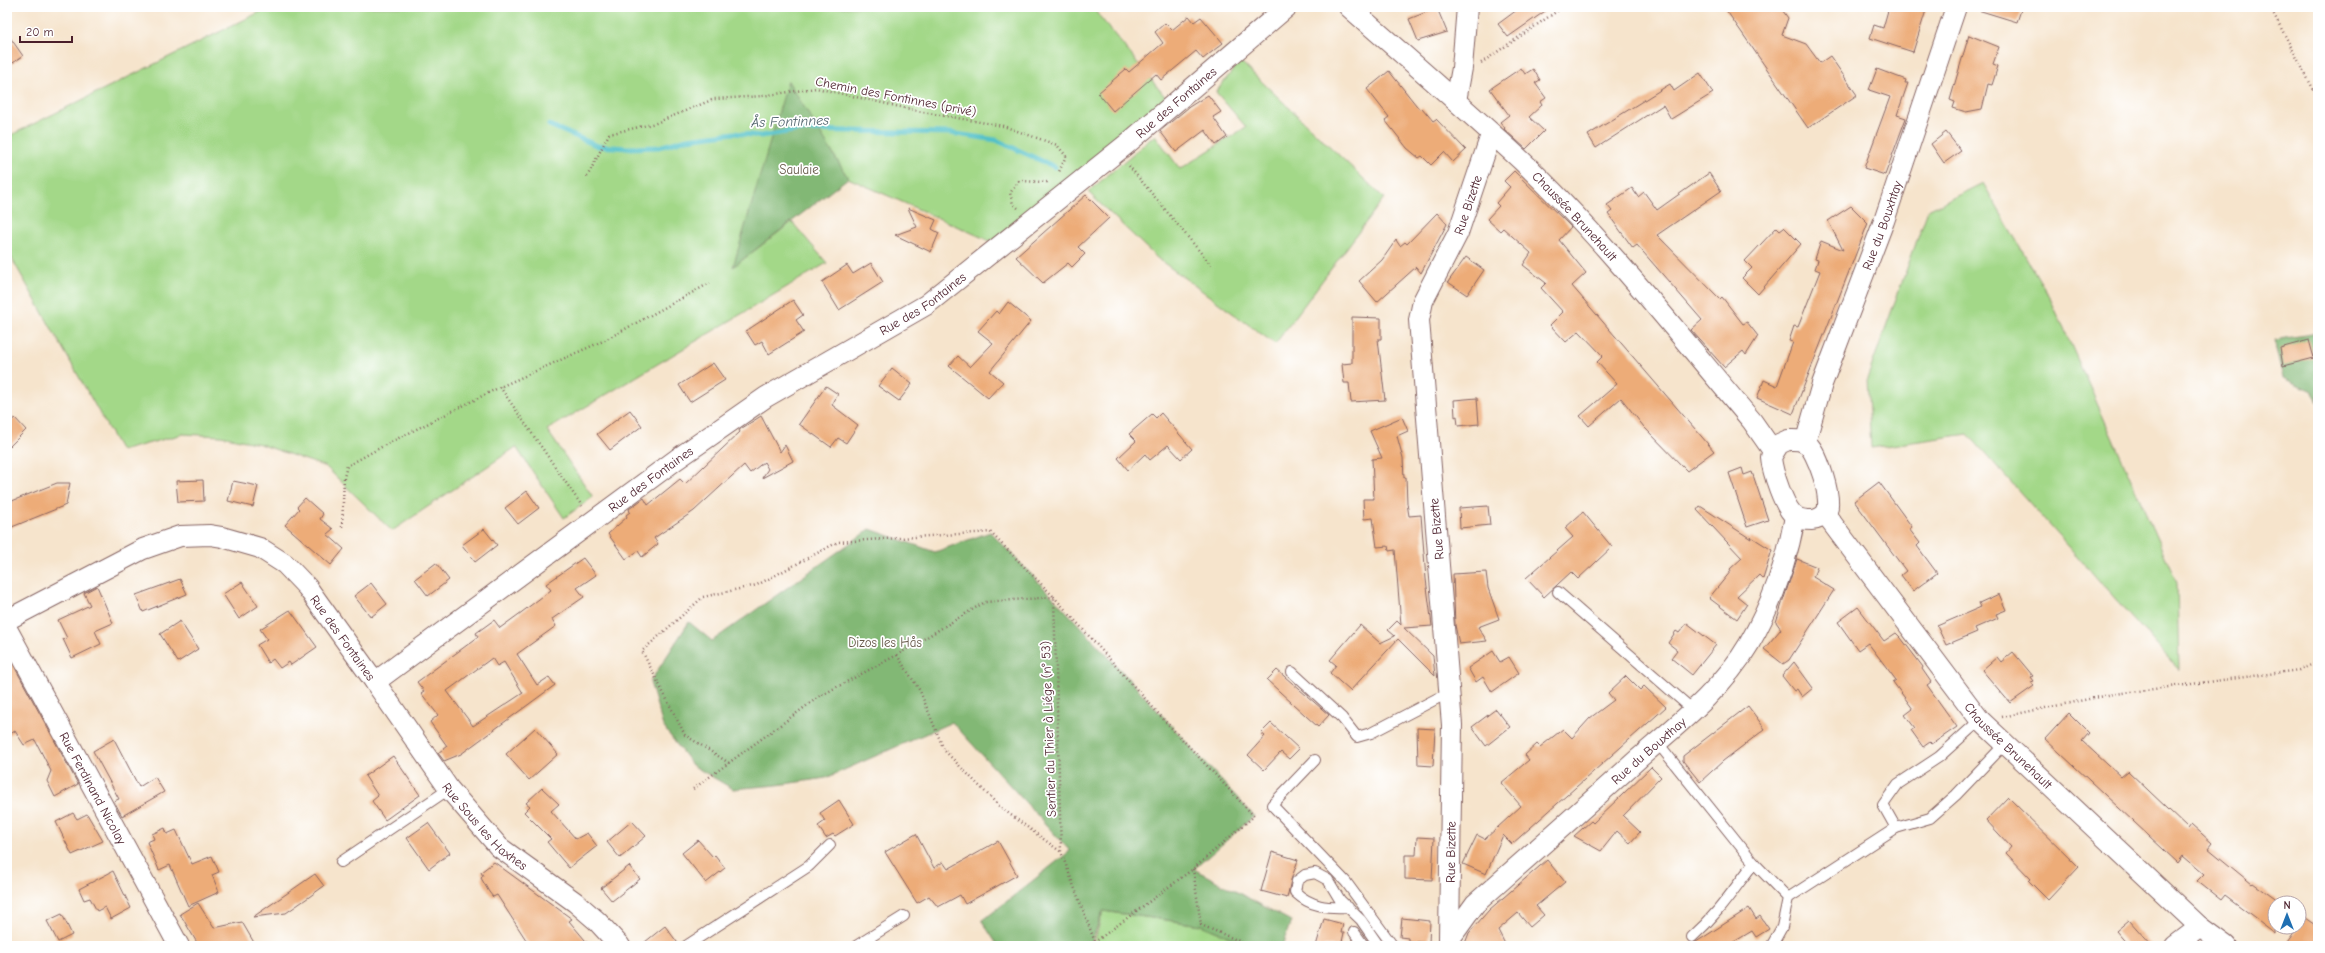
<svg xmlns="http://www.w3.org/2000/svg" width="2325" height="953" font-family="'Comic Neue',sans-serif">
<rect width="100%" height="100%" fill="#fff"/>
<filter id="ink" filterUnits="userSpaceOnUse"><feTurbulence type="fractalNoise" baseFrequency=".025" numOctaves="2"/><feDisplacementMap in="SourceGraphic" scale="8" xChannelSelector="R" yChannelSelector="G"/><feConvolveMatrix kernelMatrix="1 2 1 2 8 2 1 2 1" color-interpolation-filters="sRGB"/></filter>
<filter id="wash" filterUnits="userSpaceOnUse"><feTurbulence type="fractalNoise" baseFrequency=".012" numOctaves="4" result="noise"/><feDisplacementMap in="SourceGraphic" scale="16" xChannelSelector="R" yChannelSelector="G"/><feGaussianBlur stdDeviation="0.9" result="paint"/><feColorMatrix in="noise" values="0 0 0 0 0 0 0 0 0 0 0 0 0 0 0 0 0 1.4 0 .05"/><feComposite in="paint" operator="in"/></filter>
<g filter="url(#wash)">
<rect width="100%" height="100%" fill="#f6e4cc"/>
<!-- green -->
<g fill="#a3d888" stroke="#767c5a">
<polygon points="270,7 1092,7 1167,99 999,245 848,178 828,146 733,267 792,222 827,263 547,430 593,497 564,518 516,447 392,531 326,467 260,444 221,436 183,434 121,451 7,250 7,137"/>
<polygon points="1240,61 1384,198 1275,344 1157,258 1088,192 1155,135 1180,169 1246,127 1216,92"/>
<polygon points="1983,183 2051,300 2177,583 2179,670 1968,434 1871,448 1867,379 1928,210"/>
<polygon points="1103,911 1201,925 1251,946 1093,946"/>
</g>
<!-- forest -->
<g fill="#82b874" stroke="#666c50">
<polygon points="788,81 848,178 733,267"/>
<polygon points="2318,333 2318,401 2312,391 2283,378 2274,340"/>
<path d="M870 529 935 552 990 532C1081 624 1166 721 1254 816L1194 869 1291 921 1282 946H1251L1201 925 1103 911 1090 946H998L982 921 1070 851 952 722 826 778 777 785 733 789 692 765 663 726 650 682 689 622 712 641Z"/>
</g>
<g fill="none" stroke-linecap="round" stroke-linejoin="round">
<!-- stream -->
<polyline stroke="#53c1c9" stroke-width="5" points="549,125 598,146 628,148 659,147 687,139 734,133 761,136 800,130 950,133 996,140 1055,167"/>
</g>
<g id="blocks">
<!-- building -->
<g fill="#edac78" fill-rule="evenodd">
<polygon points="1521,7 1551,7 1508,37 1498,24"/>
<polygon points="1724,7 1780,7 1788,18 1782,35 1806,44 1820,63 1830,56 1857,95 1808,128"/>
<polygon points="1889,7 1927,7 1913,52 1870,38 1874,25 1883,28"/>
<polygon points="1979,7 2022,7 2017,22 1978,10"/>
<polygon points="1437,8 1447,32 1418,41 1409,19"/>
<polygon points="1189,16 1194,22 1201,17 1223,43 1203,59 1196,51 1161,80 1156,74 1113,111 1098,93 1126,69 1129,72 1163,43 1155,32 1165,23 1172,30"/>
<polygon points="7,33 23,56 7,67"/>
<polygon points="1969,35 1999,47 1993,64 1998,66 1992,85 1988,84 1982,109 1966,112 1953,108 1955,102 1950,100"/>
<polygon points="1521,68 1525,74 1533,69 1540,80 1535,83 1546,98 1540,102 1542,105 1529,117 1544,131 1526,149 1504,129 1505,128 1500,122 1509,115 1490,89"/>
<polygon points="1877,69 1906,80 1905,83 1908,83 1897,115 1906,118 1885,175 1864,168 1890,97 1869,90"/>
<polygon points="1389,71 1420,110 1422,108 1433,121 1436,119 1466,150 1453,162 1444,152 1431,165 1422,156 1419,158 1407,148 1385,120 1389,117 1367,89"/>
<polygon points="1700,73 1713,93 1671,119 1663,105 1596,148 1588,135 1670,84 1674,91"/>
<polygon points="1208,95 1221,112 1213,117 1227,137 1216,145 1205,130 1176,152 1160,131 1189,107"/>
<polygon points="1946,132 1961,151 1944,163 1931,144"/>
<polygon points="1514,171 1571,227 1559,240 1586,273 1572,286 1714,451 1687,471 1644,427 1621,398 1589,426 1580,416 1617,384 1597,362 1603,356 1579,331 1566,342 1550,325 1563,312 1541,288 1546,283 1523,265 1531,253 1503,228 1500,231 1487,219 1499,206 1496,203 1510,187 1504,181"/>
<polygon points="1709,173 1721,191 1657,235 1720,299 1722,297 1743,324 1747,322 1758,336 1746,355 1743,351 1724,367 1691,330 1702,320 1637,245 1633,248 1608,214 1612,211 1607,205 1632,188 1638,197 1644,192 1657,210"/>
<polygon points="1086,195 1109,218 1078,247 1085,254 1072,267 1068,263 1043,283 1016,257"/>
<polygon points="1851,206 1868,223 1793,414 1757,398 1764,380 1777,386 1793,342 1789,341 1794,326 1798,327 1820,271 1815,269 1818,260 1815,259 1821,241 1843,250 1828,221"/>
<polygon points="908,208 936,220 932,229 939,233 931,252 895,235 917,227"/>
<polygon points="1437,213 1447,224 1421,273 1416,267 1377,302 1359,281 1382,260 1396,240 1400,246 1405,242 1407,244"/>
<polygon points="1777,227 1780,230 1784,227 1801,244 1758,294 1742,278 1752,268 1745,261"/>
<polygon points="1466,257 1484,270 1467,295 1448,282"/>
<polygon points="871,263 883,282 839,310 822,282 847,265 853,274"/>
<polygon points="793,300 803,315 796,320 804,332 769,354 762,341 755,345 746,331"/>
<polygon points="1008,302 1031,321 990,371 1003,382 988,398 949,366 958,356 970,367 993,343 978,331 996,311 999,314"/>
<polygon points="1352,317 1381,318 1381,339 1378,339 1385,400 1351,402 1349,383 1344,383 1342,364 1352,363"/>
<polygon points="2309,340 2314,358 2283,366 2280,348"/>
<polygon points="713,363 725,380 690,402 679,385"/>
<polygon points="892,368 912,384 899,401 878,386"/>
<polygon points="826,386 838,394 832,405 858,425 846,443 838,438 831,447 799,424"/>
<polygon points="1477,398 1479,424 1458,426 1457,416 1455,417 1454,400"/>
<polygon points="630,410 642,426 610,450 597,434"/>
<polygon points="1161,413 1192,449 1181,459 1168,445 1150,460 1145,454 1128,470 1118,458 1136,441 1129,434 1152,414 1156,418"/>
<polygon points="761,416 780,452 785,445 793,461 762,478 768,469 764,462 750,473 744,465 694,511 654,538 658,544 642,557 638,551 626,559 608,534 627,517 626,515 630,512 629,509 644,498 648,505 680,479 685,484 740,432 739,430"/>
<polygon points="1402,417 1408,431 1397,436 1403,458 1404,478 1406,477 1407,503 1409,516 1421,515 1426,579 1432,626 1404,628 1433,656 1435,676 1398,639 1350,691 1330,673 1336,665 1330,660 1360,625 1380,643 1395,636 1388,630 1397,621 1401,625 1395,550 1389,551 1388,546 1377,547 1373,518 1364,519 1363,499 1374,499 1372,459 1382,458 1370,431"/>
<polygon points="15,418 26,430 7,449 7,423"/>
<polygon points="1742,468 1744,475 1752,472 1768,520 1747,527 1729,473"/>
<polygon points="203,480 204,501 178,502 176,481"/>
<polygon points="233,481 258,486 253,507 228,501"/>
<polygon points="1879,482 1912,527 1909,529 1920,543 1917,546 1937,573 1913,591 1901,575 1906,571 1854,501"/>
<polygon points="57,483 70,483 66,505 7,529 7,503"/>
<polygon points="527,491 539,508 518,524 505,508"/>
<polygon points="305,498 323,514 320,519 333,529 327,534 344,549 331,565 285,525 299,509 297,507"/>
<polygon points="1488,506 1490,525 1460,528 1459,508"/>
<polygon points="1700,506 1751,539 1750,536 1772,550 1763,579 1759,575 1737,596 1747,604 1737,619 1709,598 1731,571 1730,569 1742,558 1697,510"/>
<polygon points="1583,512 1612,547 1578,579 1571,572 1544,597 1526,578 1573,537 1565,528"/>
<polygon points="484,529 497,545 475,562 462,545"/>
<path d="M583 558 596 575 577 588 584 597 552 619 556 626 517 654 537 685 549 677 555 685 461 754 444 761 438 753 447 746 430 722 438 715 421 693 424 691 417 682 478 637 476 633 494 620 500 628 522 612 551 590 546 584ZM492 658 497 666 504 662 523 693 473 726 447 691Z"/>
<polygon points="1797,559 1817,567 1813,577 1834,590 1789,660 1783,664 1764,649 1781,629 1776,622"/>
<polygon points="436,563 449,580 428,596 415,579"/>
<polygon points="1486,572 1488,588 1499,619 1478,627 1487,641 1459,644 1455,625 1453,574"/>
<polygon points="180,579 187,594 143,612 136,595"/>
<polygon points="242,582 258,606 239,619 223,594"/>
<polygon points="371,583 387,604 371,617 354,596"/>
<polygon points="97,586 113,623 95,631 101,644 72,658 63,639 67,638 58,620 90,605 84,593"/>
<polygon points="1999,594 2006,610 1996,614 1998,618 1975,628 1977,632 1946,645 1937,626 1981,607 1979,603"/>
<polygon points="1858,607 1884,641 1896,633 1901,638 1923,667 1922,669 1931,682 1927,685 1957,727 1932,744 1930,742 1923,747 1911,730 1915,728 1905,715 1913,709 1893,682 1896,680 1868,643 1858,650 1838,622"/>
<polygon points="290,610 317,647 291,665 289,662 280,668 273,659 268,663 257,645 267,639 260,629"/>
<polygon points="180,621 198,649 178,662 160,634"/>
<polygon points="1687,623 1716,645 1692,675 1671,658 1677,650 1668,643 1676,631 1679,633"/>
<polygon points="1493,651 1500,662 1509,657 1519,673 1492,692 1483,677 1476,682 1468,668"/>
<polygon points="2013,652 2033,676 2031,677 2034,681 2031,682 2034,686 2010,703 1982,670 1997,657 2001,662"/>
<polygon points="7,653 78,784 55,797 47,781 51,771 35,740 24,745 15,731 7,736"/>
<polygon points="1794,662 1813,688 1802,697 1797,689 1794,691 1782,676"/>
<polygon points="1277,670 1329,715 1318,727 1267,680"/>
<polygon points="1626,676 1640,690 1644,686 1666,707 1512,844 1503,835 1486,874 1463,864 1477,835 1485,839 1521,806 1501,783 1529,760 1525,755 1537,744 1540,747 1563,729 1572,738 1590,718 1614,700 1608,693"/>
<polygon points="1748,706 1765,729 1723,761 1700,782 1683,761 1683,756"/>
<polygon points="1496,709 1510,727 1486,746 1472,727"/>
<polygon points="2069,713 2089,733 2082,741 2121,777 2128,771 2188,828 2191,824 2212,843 2208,848 2252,884 2253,883 2278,901 2275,903 2275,933 2225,895 2221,900 2197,881 2204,874 2183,856 2178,863 2045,739"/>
<polygon points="1271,723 1299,749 1289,759 1281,752 1264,770 1248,755 1265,736 1261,733"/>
<polygon points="535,728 558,754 529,780 506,754"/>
<polygon points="1417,728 1435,729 1433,766 1418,765"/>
<polygon points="114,739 139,787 155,777 164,792 122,816 114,801 119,799 93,751"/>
<polygon points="393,756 420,795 385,820 372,801 378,796 365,776"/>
<polygon points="1651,767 1661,777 1623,816 1640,832 1630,843 1617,831 1601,851 1574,836 1591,821 1593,823"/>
<polygon points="542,788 559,804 551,811 576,839 587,833 597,846 569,868 547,842 551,839 524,812 530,806 526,803"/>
<polygon points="2008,797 2079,867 2048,900 2029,881 2031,879 2006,853 2011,847 1986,820"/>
<polygon points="839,800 854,824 835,836 833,834 826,838 818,826 825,821 820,813"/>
<polygon points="73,813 77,819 87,814 103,841 72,855 56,822"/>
<polygon points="632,821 646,836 620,858 607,842"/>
<polygon points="428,823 450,853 429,869 407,838"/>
<polygon points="165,828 167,834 176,830 192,864 212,856 219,872 212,875 219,892 188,906 170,865 159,870 147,842 154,839 152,834"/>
<polygon points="916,834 934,868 943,862 948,869 998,841 1017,875 965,904 960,895 938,907 929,896 917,903 885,852"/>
<polygon points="1417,837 1434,838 1432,880 1405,879 1405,855 1416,855"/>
<polygon points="698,840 713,857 715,855 725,868 706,883 682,853"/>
<polygon points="1272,852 1298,860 1291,880 1287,898 1261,891"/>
<polygon points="1547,860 1565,882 1536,906 1544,915 1530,927 1518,913 1498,930 1506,946 1464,946 1469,933 1489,910"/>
<polygon points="494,862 572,919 569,921 590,946 530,946 497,895 493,897 489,892 481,878 483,876 481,872"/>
<polygon points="629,866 640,879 612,901 601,888"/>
<polygon points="113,871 131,908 111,919 105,907 97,911 90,898 84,900 79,889"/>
<polygon points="315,874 324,886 309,897 286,913 253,917"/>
<polygon points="198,903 214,928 242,922 256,946 199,946 180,914"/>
<polygon points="1749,908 1756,919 1760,916 1769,929 1756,937 1752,931 1727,946 1690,946"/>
<polygon points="62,914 72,935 58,942 47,921"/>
<polygon points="1402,918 1430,921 1429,943 1408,941 1408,938 1400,937"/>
<polygon points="2305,918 2318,927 2318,946 2285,946"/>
<polygon points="1324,919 1343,924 1341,933 1344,933 1341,946 1316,946"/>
<polygon points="2129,920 2152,946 2129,946 2116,931"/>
<polygon points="665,926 680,946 640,946"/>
</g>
</g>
</g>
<g filter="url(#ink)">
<use href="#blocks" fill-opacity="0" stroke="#866463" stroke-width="1"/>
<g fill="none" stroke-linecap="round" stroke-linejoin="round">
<!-- lane casing -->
<g stroke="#866463" stroke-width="12">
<g id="lane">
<polyline points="1558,592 1693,710"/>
<polyline points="1292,672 1342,718 1357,737 1371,733 1438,698 1450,695"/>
<polyline points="1657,742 1754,863 1788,898 1782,927 1772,945"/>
<polyline points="1315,760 1272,805 1346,882 1393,946"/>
<polyline points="1896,828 1883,805 1898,784 1939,757 1980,720"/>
<polyline points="341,862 449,789"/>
<polyline points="1788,898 1896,828 1930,818 1956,795 2005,744"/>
<path d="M1348 907C1327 908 1311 907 1295 892L1297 881 1305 875 1315 873 1328 880 1340 900 1361 920 1379 946"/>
<polyline points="1354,932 1364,946"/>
<path d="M1692 937C1718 914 1733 890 1754 863"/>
<polyline points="686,946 809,866 830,845"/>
<polyline points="856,946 904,916"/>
</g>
</g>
<!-- street casing -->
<g stroke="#866463" stroke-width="22">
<g id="street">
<path id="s1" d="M1349 7C1407 58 1466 109 1522 161 1604 239 1679 335 1752 421L1773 451"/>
<polyline points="1456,101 1462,68 1467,7"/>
<path d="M1788 440C1794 440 1800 439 1806 443 1817 450 1834 501 1826 513 1823 517 1816 520 1812 520 1806 520 1800 520 1795 516 1784 508 1772 471 1771 457L1779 444Z"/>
<path id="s2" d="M1805 443 1822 384 1884 221 1956 7"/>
<path id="s3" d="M1825 514 1980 720 2200 927 2226 946"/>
<path id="s4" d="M7 620 143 549 180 536 210 535 222 537 260 548 285 564 307 587 375 682 677 459 766 397 926 305 1128 143 1287 7"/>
<path id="s5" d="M7 629 179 946"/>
<path id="s6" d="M375 682 449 789 499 847 575 902 597 921 620 946"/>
<path id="s7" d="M1449 938 1452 725 1419 320 1423 301 1458 233 1491 135"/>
<path id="s8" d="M1449 940 1475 904C1529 856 1584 808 1638 759 1677 725 1722 690 1749 644 1771 606 1787 561 1795 517"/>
<polyline points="2175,946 2200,927"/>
</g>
</g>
<!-- path -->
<g stroke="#866463" stroke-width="2.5" stroke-dasharray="1 3" stroke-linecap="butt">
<polyline points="2270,7 2318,98"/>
<polyline points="1481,63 1563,7"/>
<polyline points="1129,166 1211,265"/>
<polyline points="587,177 609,134 656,123 714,99 762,96 816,88 923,112 1003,126 1057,145 1066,156 1059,172"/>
<polyline points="1018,208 1013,204 1010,193 1019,181 1047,182 1049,180"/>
<polyline points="500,387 582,506"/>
<polyline points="342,527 344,477 347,466 387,444 500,387 603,341 710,283"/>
<polyline points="897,655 920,691 944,750 1000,807 1061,852"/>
<polyline points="2002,717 2108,695 2299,670 2318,662"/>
<polyline points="729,763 685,735 642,651 703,597 757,585 838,542 990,532 1054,597 1061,852 1095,942 1093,946"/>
<polyline points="693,789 820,696 897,655 985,602 1054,597 1165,721 1254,816 1193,869 1095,942 1086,946"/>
<polyline points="1193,869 1201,925 1251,946"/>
</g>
<!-- lane -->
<use href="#lane" stroke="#fff" stroke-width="10"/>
<!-- street -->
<use href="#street" stroke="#fff" stroke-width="20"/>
</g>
</g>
<g text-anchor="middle" stroke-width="3.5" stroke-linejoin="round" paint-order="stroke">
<!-- street labels -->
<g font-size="13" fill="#4a1f2b" stroke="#fff">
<text transform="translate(896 96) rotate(11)" y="5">Chemin des Fontinnes (privé)</text>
<text dy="5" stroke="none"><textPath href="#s4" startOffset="1443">Rue des Fontaines</textPath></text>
<text dy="5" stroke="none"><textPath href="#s7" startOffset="745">Rue Bizette</textPath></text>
<text dy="5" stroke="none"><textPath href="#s1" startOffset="308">Chaussée Brunehault</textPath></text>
<text dy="5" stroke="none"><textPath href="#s2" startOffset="231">Rue du Bouxhtay</textPath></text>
<text dy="5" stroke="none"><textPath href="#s4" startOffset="1119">Rue des Fontaines</textPath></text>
<text dy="5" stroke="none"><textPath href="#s4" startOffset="795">Rue des Fontaines</textPath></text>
<text transform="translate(1436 529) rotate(-95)" y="5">Rue Bizette</text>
<text dy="5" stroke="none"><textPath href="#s4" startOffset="398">Rue des Fontaines</textPath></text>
<text transform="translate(1048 729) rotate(-92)" y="5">Sentier du Thier à Liége (n° 53)</text>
<text dy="5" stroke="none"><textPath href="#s3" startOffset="296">Chaussée Brunehault</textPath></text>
<text dy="5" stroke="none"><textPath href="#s8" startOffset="276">Rue du Bouxthay</textPath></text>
<text dy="5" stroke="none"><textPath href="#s5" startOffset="181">Rue Ferdinand Nicolay</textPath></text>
<text dy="5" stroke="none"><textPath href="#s6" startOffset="182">Rue Sous les Haxhes</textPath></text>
<text dy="5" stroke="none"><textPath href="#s7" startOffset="86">Rue Bizette</textPath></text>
</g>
<!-- park labels -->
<g font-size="13" fill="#655647" stroke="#fff">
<text x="799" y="174">Saulaie</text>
<text x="885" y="647">Dizos les Hås</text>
</g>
<!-- water labels -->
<g font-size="14" font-style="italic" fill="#4e606a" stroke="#fff">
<text transform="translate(790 121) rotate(-2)" y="5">Ås Fontinnes</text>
</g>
</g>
<!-- margin -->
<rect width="2325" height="953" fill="none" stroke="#fff" stroke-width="24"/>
<!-- north arrow -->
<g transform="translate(2287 915)"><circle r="19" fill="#ffffff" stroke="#b7a5aa"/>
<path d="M0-3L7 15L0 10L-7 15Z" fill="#1f6fb2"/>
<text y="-6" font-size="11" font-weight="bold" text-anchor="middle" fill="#4a1f2b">N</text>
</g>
<!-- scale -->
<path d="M20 36v6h52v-6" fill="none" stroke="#4a1f2b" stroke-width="2"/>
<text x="26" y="36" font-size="12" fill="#4a1f2b" stroke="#ffffff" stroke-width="3" paint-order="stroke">20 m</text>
</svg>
